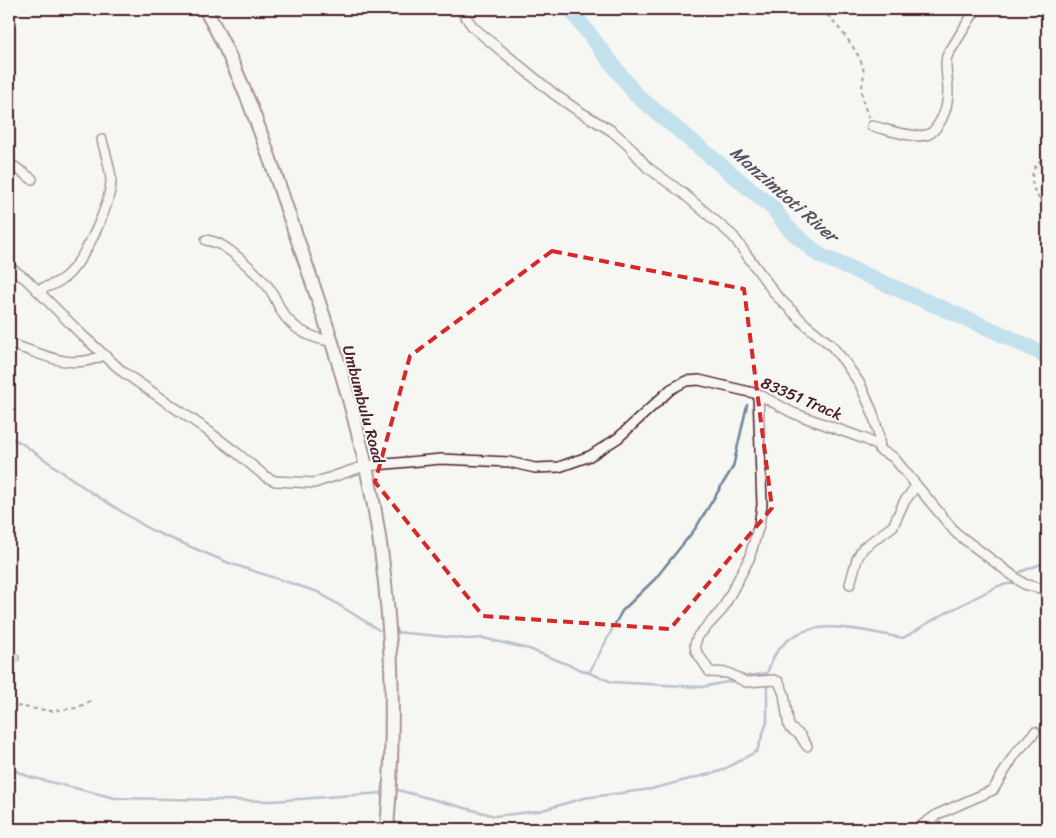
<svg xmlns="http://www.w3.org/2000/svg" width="1056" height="838" font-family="Sriracha,sans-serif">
<defs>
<pattern id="building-hatch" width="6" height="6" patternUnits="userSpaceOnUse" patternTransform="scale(1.25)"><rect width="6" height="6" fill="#f2b9aa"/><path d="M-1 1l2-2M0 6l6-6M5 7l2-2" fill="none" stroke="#d19f92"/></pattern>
</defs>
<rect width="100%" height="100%" fill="#f6f6f2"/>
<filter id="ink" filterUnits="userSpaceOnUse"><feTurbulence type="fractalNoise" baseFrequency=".02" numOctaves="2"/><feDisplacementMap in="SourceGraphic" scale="10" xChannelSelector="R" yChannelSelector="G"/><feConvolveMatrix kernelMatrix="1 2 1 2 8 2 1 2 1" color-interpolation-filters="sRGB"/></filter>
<g filter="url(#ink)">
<!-- shadow -->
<g fill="#0003">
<circle cx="16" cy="658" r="3.5"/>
<circle cx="12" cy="670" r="3.5"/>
</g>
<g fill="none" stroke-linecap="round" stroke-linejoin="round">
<!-- stream -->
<g stroke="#6e849c" stroke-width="2.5">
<polyline points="9,438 20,442 92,493 151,530 229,563 318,592 379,630"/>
<polyline points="1020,572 1041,564 1047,564"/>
<polyline points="395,632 469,639 483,638 529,649 612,682 702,687 737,680"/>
<polyline points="589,673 622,611 655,579 695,529 733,467 747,405"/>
<path d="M742 677 767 673C770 666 773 655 779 649 809 612 864 632 903 638L938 617 998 586 1017 582"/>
<polyline points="9,768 30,777 115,798 272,801 382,793"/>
<polyline points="398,790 495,816 539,811 584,798 651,789 721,771 757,751 767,722 767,673"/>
</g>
<!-- river -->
<polyline stroke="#86c7e7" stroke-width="16" points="570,9 636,95 773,208 789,229 819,255 995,331 1047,356"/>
</g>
<!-- building -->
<g fill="url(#building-hatch)" stroke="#4a1f2b">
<circle cx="15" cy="658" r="4.5"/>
<circle cx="12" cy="670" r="4"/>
</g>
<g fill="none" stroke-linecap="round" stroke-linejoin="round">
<!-- minor casing -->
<g stroke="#4a1f2b" stroke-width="12">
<g id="minor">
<polyline points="460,9 473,27 492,43 554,94 577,110 612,131 628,145 647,167 684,194 733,236 776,295 806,325 831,345 844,361 860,384 872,411 878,431 880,450"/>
<path d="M872 126C886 129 916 140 929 134 934 132 938 125 941 120 946 111 948 101 948 90 948 79 944 67 947 56L976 9"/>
<polyline points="9,163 32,179"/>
<path d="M206 240C211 241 216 242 221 245 233 251 261 277 269 288 275 296 277 304 282 312 293 329 311 338 330 341"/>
<polyline points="9,267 26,279 82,335 123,372 200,425 237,453 266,477 275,481 314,483 365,466 441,459 509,462 535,468 559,467 590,456 618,438 671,389 686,381 699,380 758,394 793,413 865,439 880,447 880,450 893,457 956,533 1024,584 1047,590"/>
<path d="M37 290C47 287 57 284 65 277 84 261 110 207 111 181 111 168 105 153 102 140"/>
<path d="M9 344C44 353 68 372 104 355"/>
<polyline points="758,394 762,505 759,525 749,559 722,610 698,636 695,644 696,651 710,672 728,673 746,682 774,680 779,682 784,694 789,727 800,735 807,746"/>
<polyline points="850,584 857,559 863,548 893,526 904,502 916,486"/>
<polyline points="917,829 938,814 993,790 1015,754 1035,732"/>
</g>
</g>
<!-- secondary casing -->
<g stroke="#4a1f2b" stroke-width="16">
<path id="secondary" d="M205 9C243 75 266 147 290 218 323 312 356 408 374 506 393 612 396 721 387 829"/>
</g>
<!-- path -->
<g stroke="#4a1f2b" stroke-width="2" stroke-dasharray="4 4" stroke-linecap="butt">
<path d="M822 9C836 24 857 48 863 67 865 76 862 82 862 90 861 99 865 109 869 117"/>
<path d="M1047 154C1043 158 1036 164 1034 169 1028 184 1037 198 1047 208"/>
<polyline points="9,705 51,711 77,708 94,699"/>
</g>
<!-- minor -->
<use href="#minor" stroke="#f6f6f2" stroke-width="9"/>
<!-- secondary -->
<use href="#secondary" stroke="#f6f6f2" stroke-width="12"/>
</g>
</g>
<!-- marked area -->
<path d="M0 0H1056V838H0ZM552 251 744 289 772 508 670 629 483 616 375 482 410 356Z" fill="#f6f6f2" fill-opacity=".55" fill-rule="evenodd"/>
<path fill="none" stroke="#d62828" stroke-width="4" stroke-dasharray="10 6" stroke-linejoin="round" d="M552 251 744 289 772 508 670 629 483 616 375 482 410 356Z"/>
<g text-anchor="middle" stroke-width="4" stroke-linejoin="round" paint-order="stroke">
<!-- street labels -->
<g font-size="16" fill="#4a1f2b" stroke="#f6f6f2">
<text transform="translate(802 398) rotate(23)" y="6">83351 Track</text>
<text transform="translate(364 404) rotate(75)" y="6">Umbumbulu Road</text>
</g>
<!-- water labels -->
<g font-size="18" font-style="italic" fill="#5c5163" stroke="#f6f6f2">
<text transform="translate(784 194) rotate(41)" y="6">Manzimtoti River</text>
</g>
</g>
<!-- margin -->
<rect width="1056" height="838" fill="none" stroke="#f6f6f2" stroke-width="30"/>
<rect x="15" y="15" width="1026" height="808" fill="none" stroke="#4a1f2b" stroke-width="2" filter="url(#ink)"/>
</svg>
